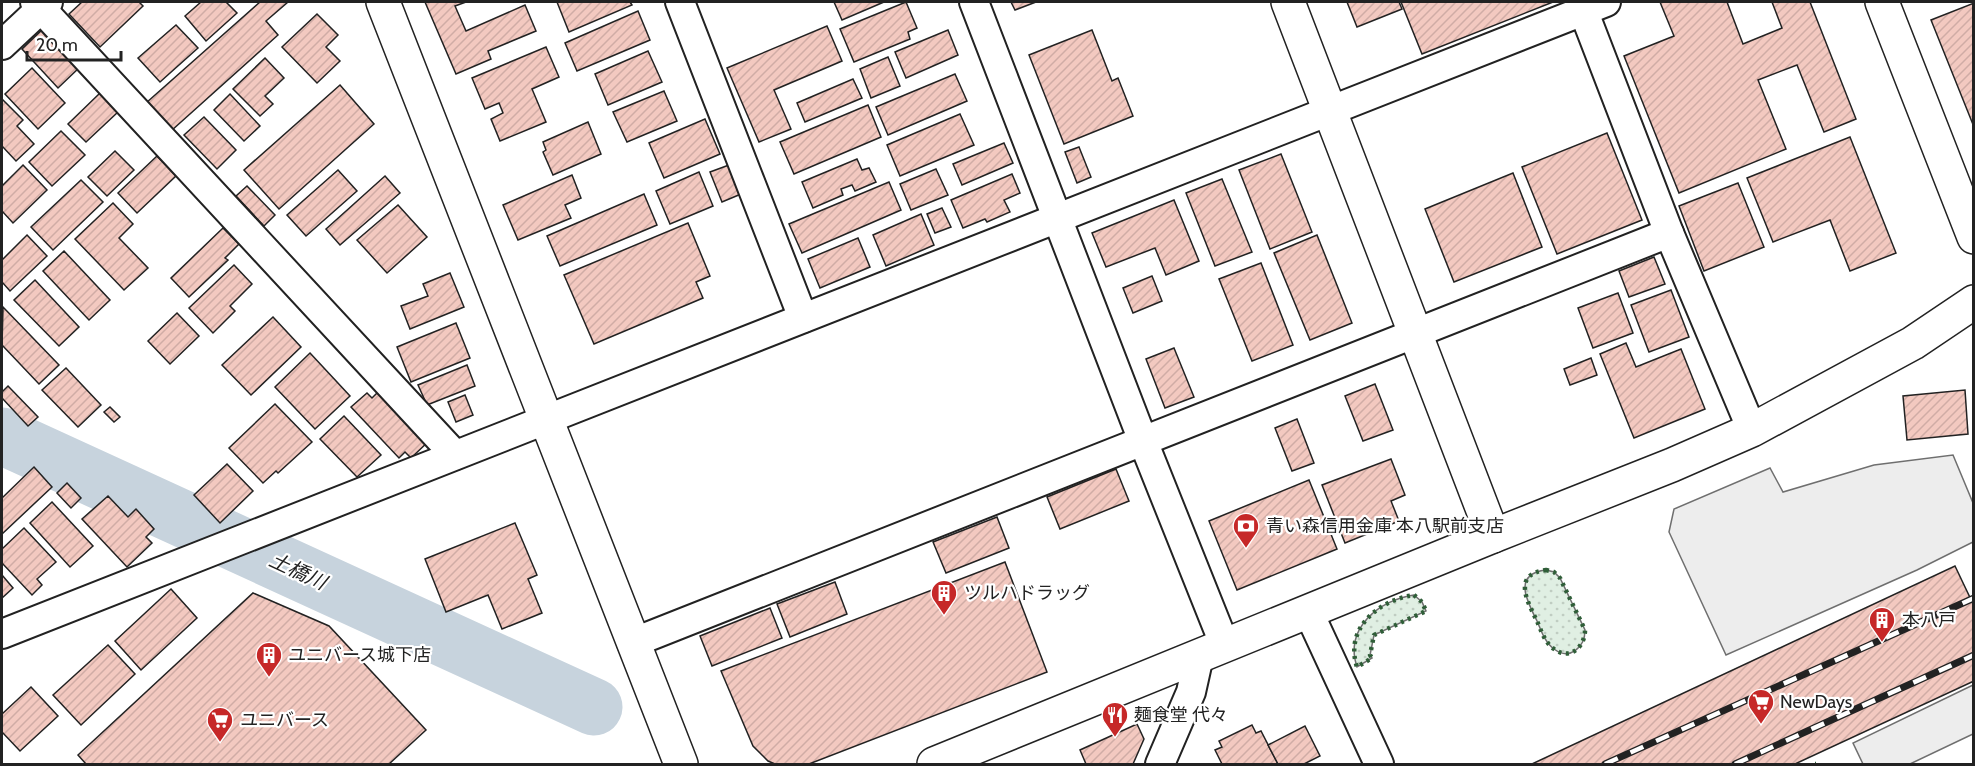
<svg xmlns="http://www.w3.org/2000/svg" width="1975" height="766" font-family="Cabin,'Noto Sans JP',sans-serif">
<defs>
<pattern id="grass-dots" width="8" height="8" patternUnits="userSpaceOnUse" patternTransform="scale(1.5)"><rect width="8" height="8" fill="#e0efe3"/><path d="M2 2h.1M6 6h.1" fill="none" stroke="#c0cdc2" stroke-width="1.8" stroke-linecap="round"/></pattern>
<pattern id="building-hatch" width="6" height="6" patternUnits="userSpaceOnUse" patternTransform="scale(1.5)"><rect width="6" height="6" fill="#f3c9c0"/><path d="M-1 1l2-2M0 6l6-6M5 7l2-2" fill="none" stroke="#d0aca5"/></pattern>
</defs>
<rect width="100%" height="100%" fill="#fff"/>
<!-- grass -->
<g fill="url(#grass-dots)" stroke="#6f6f6f" stroke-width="1.5">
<path d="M1546 570 1554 572 1560 578 1585 630C1585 647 1570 661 1554 649 1545 643 1541 630 1537 621 1527 601 1512 574 1546 570Z"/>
<path d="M1414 595 1422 602 1426 611 1374 635 1370 655 1372 658 1357 667C1344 628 1379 600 1414 595Z"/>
</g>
<!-- parking -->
<g fill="#ededed" stroke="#6f6f6f" stroke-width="1.5">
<polygon points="1953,455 1973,503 1973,542 1917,570 1726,655 1669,532 1674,509 1770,468 1783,492 1874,465"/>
<polygon points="1973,685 1973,734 1910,764 1863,764 1853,743"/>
</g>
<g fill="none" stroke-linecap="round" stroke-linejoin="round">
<!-- river -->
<polyline stroke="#c7d3dd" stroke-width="57" points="2,436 594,707"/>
</g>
<!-- building -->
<g fill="url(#building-hatch)" stroke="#222" stroke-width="1.5">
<polygon points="82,2 139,2 143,6 100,47 69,14"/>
<polygon points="201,2 226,2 237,13 206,41 185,16"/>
<polygon points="260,2 288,2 266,21 278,35 171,131 146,103"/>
<polygon points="425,2 466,2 455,6 466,31 525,5 536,31 488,51 491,59 456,74"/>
<polygon points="557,2 630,2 632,5 569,32"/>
<polygon points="834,2 884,2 842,20"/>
<polygon points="906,2 917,28 908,32 910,39 854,62 840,29"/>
<polygon points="1011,2 1036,2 1015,10"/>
<polygon points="1347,2 1399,2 1402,9 1357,27"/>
<polygon points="1401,2 1553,2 1422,54"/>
<polygon points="1660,2 1727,2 1743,44 1782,28 1772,2 1810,2 1856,119 1824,132 1797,65 1758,80 1786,149 1679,193 1624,56 1674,36"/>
<polygon points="1974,3 1974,127 1931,20"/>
<polygon points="638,11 650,40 577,71 565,43"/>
<polygon points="317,14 338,35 326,47 340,61 317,83 282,47"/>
<polygon points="176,25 198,48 160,82 138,58"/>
<polygon points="827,26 842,61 774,90 791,129 759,142 727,68"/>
<polygon points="44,28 81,66 58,88 22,49"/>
<polygon points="948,30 958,55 906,78 895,52"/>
<polygon points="1092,30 1112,81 1118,78 1133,116 1064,144 1029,55"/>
<polygon points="546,47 559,77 532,89 546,122 500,141 491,119 503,113 499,103 485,109 472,78"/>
<polygon points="648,51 662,82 608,105 595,74"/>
<polygon points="888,57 900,86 871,98 860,69"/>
<polygon points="265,58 284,78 265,96 273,104 260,116 233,89"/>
<polygon points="32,68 65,103 38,129 5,94"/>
<polygon points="955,74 967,101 888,135 876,107"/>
<polygon points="853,79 862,98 805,122 797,103"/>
<polygon points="340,85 374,124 279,209 244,170"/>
<polygon points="664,91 677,121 627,142 613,112"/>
<polygon points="100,93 118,112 86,142 68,124"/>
<polygon points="230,94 260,126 244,141 214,110"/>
<polygon points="2,99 23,120 17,126 34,144 16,161 2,146"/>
<polygon points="868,105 881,137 794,174 780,142"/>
<polygon points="960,114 974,145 900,176 887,145"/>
<polygon points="204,117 236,150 217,169 184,135"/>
<polygon points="705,119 720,154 664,178 649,143"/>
<polygon points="588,122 601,154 553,175 543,152 546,150 543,142"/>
<polygon points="61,131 85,155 52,186 29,162"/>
<polygon points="1607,133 1642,220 1557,254 1522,167"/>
<polygon points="1850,137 1896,253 1850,271 1830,220 1773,242 1747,178"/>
<polygon points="1004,143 1013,163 962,185 953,164"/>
<polygon points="1079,147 1091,177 1077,183 1065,152"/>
<polygon points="115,151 134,170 107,196 88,177"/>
<polygon points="1281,154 1312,232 1270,249 1239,170"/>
<polygon points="157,156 176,176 137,213 118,193"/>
<polygon points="857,159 862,170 869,168 876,182 855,191 852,185 841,189 843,195 813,208 802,182"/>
<polygon points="23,165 47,190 13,223 2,211 2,186"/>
<polygon points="729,165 741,194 722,202 710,172"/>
<polygon points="936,169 948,195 911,210 900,184"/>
<polygon points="338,170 357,191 306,236 287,215"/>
<polygon points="699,172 713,206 670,224 656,191"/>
<polygon points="1513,173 1542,247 1454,282 1425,209"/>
<polygon points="1012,174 1020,193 1004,200 1010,212 987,222 985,219 963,228 951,200"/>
<polygon points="572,175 581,198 565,205 571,218 518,240 503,205"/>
<polygon points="385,176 400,193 340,245 326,229"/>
<polygon points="1222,179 1252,252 1215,266 1186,193"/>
<polygon points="81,180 103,202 53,250 31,227"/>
<polygon points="889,182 901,210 802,253 789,224"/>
<polygon points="1738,183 1764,247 1704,271 1679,206"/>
<polygon points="247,186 275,215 264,226 236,196"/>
<polygon points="644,194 657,225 560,266 547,236"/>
<polygon points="1174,200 1199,261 1166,275 1155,248 1106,267 1092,233"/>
<polygon points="113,203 133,224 119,238 148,268 124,290 75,239"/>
<polygon points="398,205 427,237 387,273 357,240"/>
<polygon points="942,208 951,227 935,233 927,214"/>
<polygon points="921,214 934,245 886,266 873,235"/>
<polygon points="688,223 710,276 696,282 703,298 594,344 564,275"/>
<polygon points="223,228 239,244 225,258 228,260 189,297 171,278"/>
<polygon points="27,235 47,256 10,291 2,282 2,260"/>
<polygon points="1317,235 1352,323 1310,340 1274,253"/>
<polygon points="858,238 870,267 820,288 808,259"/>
<polygon points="64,251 110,300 89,320 43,271"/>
<polygon points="1654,257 1665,284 1629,297 1619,271"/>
<polygon points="1261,263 1293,345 1252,361 1219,279"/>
<polygon points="234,265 252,284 230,306 235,311 213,333 189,308"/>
<polygon points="450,273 464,307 410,329 401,306 428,296 423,284"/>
<polygon points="1152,276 1162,301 1133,313 1123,288"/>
<polygon points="35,280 79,327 59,346 14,300"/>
<polygon points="1671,290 1689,337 1649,352 1631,305"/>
<polygon points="1618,293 1633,333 1593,348 1578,308"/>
<polygon points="3,307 59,365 39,384 2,345"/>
<polygon points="177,313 199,336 170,364 148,341"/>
<polygon points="273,317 301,347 251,395 222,365"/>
<polygon points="456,323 470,358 411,382 397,347"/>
<polygon points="1626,343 1636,367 1681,349 1705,409 1634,438 1600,354"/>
<polygon points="1174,348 1194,397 1165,408 1146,359"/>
<polygon points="310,353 350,396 315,429 275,387"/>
<polygon points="1591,358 1597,375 1570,385 1564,369"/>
<polygon points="467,365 475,386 427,405 418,385"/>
<polygon points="66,368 101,405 78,427 42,390"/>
<polygon points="1375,384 1393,430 1363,441 1345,396"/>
<polygon points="8,386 38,417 28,426 2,398 2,392"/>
<polygon points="381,389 430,440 411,458 405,452 399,458 351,407 367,393 372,398"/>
<polygon points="1965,390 1968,434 1907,440 1903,396"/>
<polygon points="465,395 473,415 456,422 448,402"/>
<polygon points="275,404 312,442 278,473 276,471 263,483 229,448"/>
<polygon points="110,407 120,417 114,422 104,412"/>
<polygon points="344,416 381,455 357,477 320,439"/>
<polygon points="1297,419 1314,463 1292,471 1275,428"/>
<polygon points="1391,459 1405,495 1391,501 1399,521 1345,543 1322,485"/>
<polygon points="227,464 253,491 220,523 194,495"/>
<polygon points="34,467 52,487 2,534 2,498"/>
<polygon points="1116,469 1129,501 1060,529 1047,497"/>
<polygon points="1309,480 1337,549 1237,590 1209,521"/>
<polygon points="67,483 81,498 71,508 57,493"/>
<polygon points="108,496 128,517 136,509 154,529 146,537 152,543 127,567 82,519"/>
<polygon points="52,502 93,546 70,567 30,523"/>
<polygon points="997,517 1009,548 946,573 933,542"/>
<polygon points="515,523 537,575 528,579 542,613 502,629 488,595 446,612 425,559"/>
<polygon points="24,528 56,562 37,579 42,585 32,595 2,563 2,549"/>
<polygon points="1005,562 1047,672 809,764 775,764 768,761 753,746 721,671"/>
<polygon points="1955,566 1974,606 1974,681 1795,764 1532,764"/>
<polygon points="2,575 13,588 2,598"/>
<polygon points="835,582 847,614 790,637 777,604"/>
<polygon points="171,589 197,618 141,670 115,641"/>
<polygon points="253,593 329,626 426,730 389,764 86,764 78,755"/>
<polygon points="770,608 782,638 712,666 700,636"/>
<polygon points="108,645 135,674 81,725 53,695"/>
<polygon points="31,687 58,716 20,751 2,732 2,714"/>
<polygon points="1137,724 1144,739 1133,764 1086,764 1080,750"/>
<polygon points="1252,725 1256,733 1261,731 1278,764 1222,764 1215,750 1222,747 1219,741"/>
<polygon points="1305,726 1320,756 1304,764 1278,764 1268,745"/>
</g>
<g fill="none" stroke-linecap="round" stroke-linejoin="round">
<!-- minor casing -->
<g stroke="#222" stroke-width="32">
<g id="minor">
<polyline points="35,2 455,455"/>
<polyline points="680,2 803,318"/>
<polyline points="974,2 1143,441 1225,646"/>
<polyline points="1580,2 1669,233 1752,430"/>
<polyline points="2,45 48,2"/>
<polyline points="1309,613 1379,764"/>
<polyline points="2,634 1606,2"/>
<polyline points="632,643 1669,233"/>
<polyline points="1160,764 1191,692 1199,656"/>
</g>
</g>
<!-- tertiary casing -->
<g stroke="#222" stroke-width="36">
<g id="tertiary">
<polyline points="383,2 681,764"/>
<polyline points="1288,2 1493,536"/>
<polyline points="1882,2 1974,237"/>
<polyline points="934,764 1493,536 1672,465 1752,430 1913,343 1974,302"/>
</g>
</g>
<!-- minor -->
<use href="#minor" stroke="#fff" stroke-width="28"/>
<!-- tertiary -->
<use href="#tertiary" stroke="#fff" stroke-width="33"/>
<!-- rail casing -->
<g stroke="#222" stroke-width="7">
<g id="rail">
<polyline points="1605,764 1974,598"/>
<polyline points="1735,764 1974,655"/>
</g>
</g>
<!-- rail -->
<use href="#rail" stroke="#fff" stroke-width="4.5" stroke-dasharray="14" stroke-linecap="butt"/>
<!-- hedge -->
<g stroke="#2f5e38" stroke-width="4.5" stroke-dasharray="3 4.5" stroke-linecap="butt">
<path d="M1546 570 1554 572 1560 578 1585 630C1585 647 1570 661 1554 649 1545 643 1541 630 1537 621 1527 601 1512 574 1546 570Z"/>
<path d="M1414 595 1422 602 1426 611 1374 635 1370 655 1372 658 1357 667C1344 628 1379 600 1414 595Z"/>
<polyline points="1815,764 1816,764"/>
</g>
</g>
<!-- icons -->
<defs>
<g id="bank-pin" transform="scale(1.35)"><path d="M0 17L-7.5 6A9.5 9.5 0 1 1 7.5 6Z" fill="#c62828" stroke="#fff"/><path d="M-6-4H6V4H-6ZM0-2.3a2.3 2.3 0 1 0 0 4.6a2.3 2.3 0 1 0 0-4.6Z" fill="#fff"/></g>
<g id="building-pin" transform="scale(1.35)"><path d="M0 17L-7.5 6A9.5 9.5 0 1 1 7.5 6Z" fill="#c62828" stroke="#fff"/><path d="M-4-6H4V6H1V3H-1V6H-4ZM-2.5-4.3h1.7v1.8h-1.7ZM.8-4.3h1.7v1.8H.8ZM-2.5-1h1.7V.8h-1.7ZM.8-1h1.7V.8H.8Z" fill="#fff"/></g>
<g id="supermarket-pin" transform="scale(1.35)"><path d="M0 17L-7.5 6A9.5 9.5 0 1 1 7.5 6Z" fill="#c62828" stroke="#fff"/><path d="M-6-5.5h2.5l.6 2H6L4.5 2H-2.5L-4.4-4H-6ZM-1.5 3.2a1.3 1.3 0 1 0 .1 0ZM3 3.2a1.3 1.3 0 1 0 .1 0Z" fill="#fff"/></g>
<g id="restaurant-pin" transform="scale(1.35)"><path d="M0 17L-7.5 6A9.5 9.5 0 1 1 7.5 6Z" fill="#c62828" stroke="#fff"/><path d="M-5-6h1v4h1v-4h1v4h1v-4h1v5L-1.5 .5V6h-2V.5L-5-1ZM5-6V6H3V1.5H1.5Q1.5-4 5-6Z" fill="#fff"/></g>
</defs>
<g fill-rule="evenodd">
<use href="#bank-pin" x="1246" y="526"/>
<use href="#building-pin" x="944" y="593"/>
<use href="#building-pin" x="1882" y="620"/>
<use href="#building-pin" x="269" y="655"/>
<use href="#supermarket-pin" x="1761" y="702"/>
<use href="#restaurant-pin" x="1115" y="715"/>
<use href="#supermarket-pin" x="220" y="720"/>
</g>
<g text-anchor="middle" stroke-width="4.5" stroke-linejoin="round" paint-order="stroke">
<!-- poi labels -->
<g font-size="18" fill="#222" stroke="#fff" text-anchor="start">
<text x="1266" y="532">青い森信用金庫 本八駅前支店</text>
<text x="964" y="599">ツルハドラッグ</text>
<text x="1902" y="626">本八戸</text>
<text x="288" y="661">ユニバース城下店</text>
<text x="1780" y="708">NewDays</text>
<text x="1134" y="721">麺食堂 代々</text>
<text x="240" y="726">ユニバース</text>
</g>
<!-- water labels -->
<g font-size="20" font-style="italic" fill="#222" stroke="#fff">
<text transform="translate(298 571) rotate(25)" y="7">土橋川</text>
</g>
</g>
<!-- border -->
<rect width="1975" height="766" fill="none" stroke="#222222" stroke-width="6"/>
<!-- scale -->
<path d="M27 51v9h94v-9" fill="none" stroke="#222222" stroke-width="3"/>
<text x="36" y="51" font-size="18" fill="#222222" stroke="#ffffff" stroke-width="4.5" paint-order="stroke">20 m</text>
</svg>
